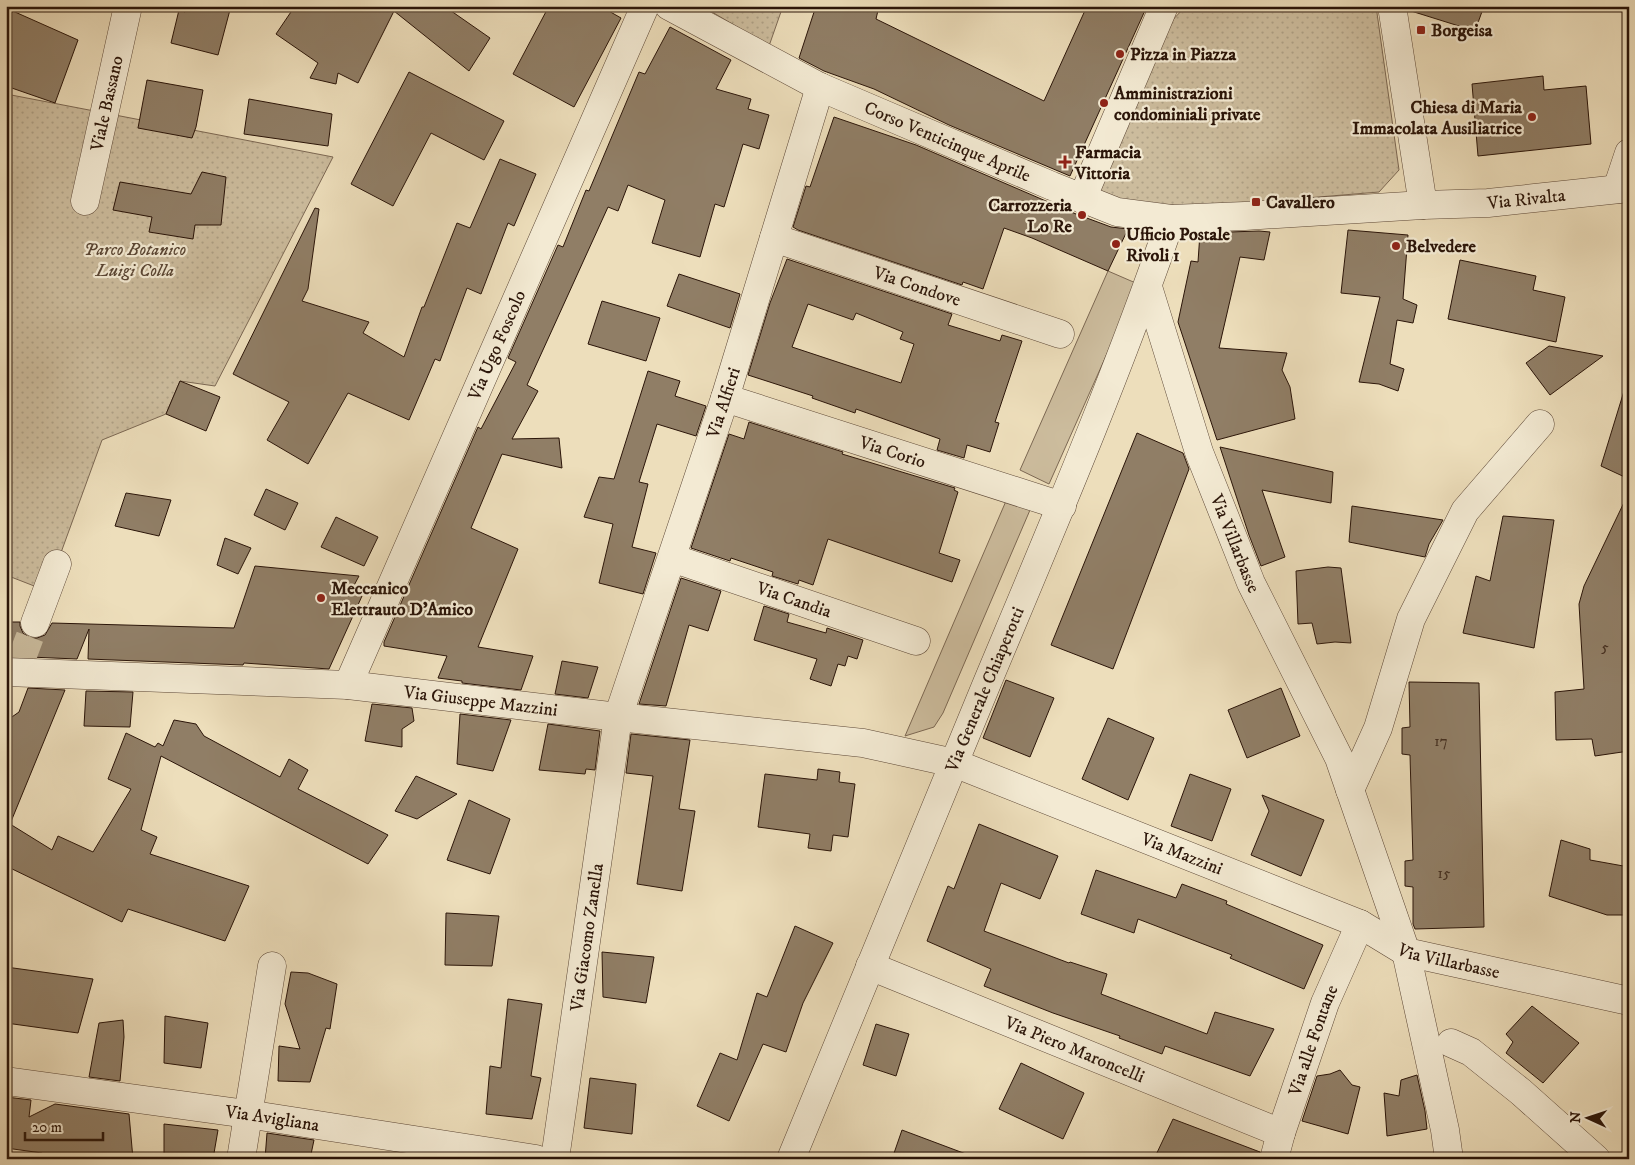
<svg xmlns="http://www.w3.org/2000/svg" width="1635" height="1165" font-family="'IM FELL DW Pica',serif">
<defs>
<pattern id="park-dots" width="8" height="8" patternUnits="userSpaceOnUse" patternTransform="scale(1.25)"><rect width="8" height="8" fill="#ccbc9d"/><path d="M2 2h.1M6 6h.1" fill="none" stroke="#afa186" stroke-width="1.8" stroke-linecap="round"/></pattern>
</defs>
<rect width="100%" height="100%" fill="#eddebb"/>
<filter id="stains"><feTurbulence type="fractalNoise" baseFrequency=".004" numOctaves="4"/><feColorMatrix values="0 0 0 0 .2 0 0 0 0 .09 0 0 0 0 .02 0 0 0 .5 -.17"/></filter>
<radialGradient id="worn" r=".72"><stop offset=".6" stop-color="#630" stop-opacity="0"/><stop offset="1" stop-color="#630" stop-opacity=".3"/></radialGradient>
<!-- grass -->
<g fill="#ccbc9d" stroke="#7c6853">
<polygon points="1108,271 1138,284 1049,484 1020,470"/>
<polygon points="1006,501 1030,510 943,713 934,727 905,736"/>
</g>
<!-- park -->
<g fill="url(#park-dots)" stroke="#7c6853">
<polygon points="702,6 783,6 769,46"/>
<polygon points="1186,6 1376,6 1399,170 1379,192 1149,211 1098,191 1162,31"/>
<polygon points="6,94 333,157 215,386 180,381 166,414 102,440 47,591 6,575"/>
</g>
<!-- building -->
<g fill="#907e66" stroke="#2b1509" fill-rule="evenodd">
<polygon points="186,6 231,6 218,55 171,43 179,10 185,12"/>
<polygon points="295,6 444,6 490,38 469,71 394,11 358,83 338,73 336,84 310,78 318,63 276,34"/>
<polygon points="549,6 600,6 621,18 574,107 513,74"/>
<polygon points="816,6 879,6 876,19 1044,101 1087,6 1147,6 1070,176 949,125 874,89 824,71 799,58"/>
<polygon points="1412,6 1484,6 1475,31 1411,11"/>
<polygon points="6,8 78,40 55,103 6,86"/>
<polygon points="670,27 731,60 716,89 751,99 748,109 769,115 759,149 743,144 724,207 715,204 700,257 652,243 665,200 628,185 618,211 608,207 527,385 538,391 512,439 559,438 562,468 502,454 471,528 518,549 478,647 533,656 521,690 462,683 462,681 438,678 447,656 384,646 384,642 478,427 481,429 516,362 508,358 558,245 563,247 586,190 589,191 639,72 645,74"/>
<polygon points="409,72 504,121 484,160 431,133 393,206 351,184"/>
<polygon points="1543,76 1544,90 1586,86 1591,144 1478,156 1472,84"/>
<polygon points="147,80 203,90 196,127 192,138 138,128"/>
<polygon points="249,99 332,114 328,146 244,134"/>
<polygon points="834,117 916,145 1076,214 1111,227 1128,229 1108,271 1032,238 1004,228 983,289 963,282 962,285 798,230 793,227 806,186 810,187"/>
<polygon points="500,159 536,174 514,226 508,223 481,294 467,288 440,361 435,359 409,420 348,393 308,464 267,440 289,402 233,374 315,208 319,209 308,289 302,301 369,322 363,333 404,357 422,307 424,307 457,223 470,228"/>
<polygon points="202,172 226,177 221,225 195,225 193,239 149,232 152,217 113,210 120,182 191,194"/>
<polygon points="1348,230 1408,235 1403,299 1417,305 1413,323 1397,320 1390,364 1404,369 1398,391 1379,384 1359,382 1380,297 1341,293"/>
<polygon points="1259,231 1270,232 1264,260 1240,257 1219,348 1287,353 1282,370 1290,387 1295,419 1217,440 1178,322 1191,261 1198,262 1200,233"/>
<path d="M787 259 952 314 948 325 1000 341 1002 335 1022 341 995 422 999 423 990 452 967 445 964 458 937 450 940 439 856 409 855 413 812 398 813 396 748 375 770 303ZM808 304 853 320 856 313 903 332 900 339 914 344 901 383 792 347Z"/>
<polygon points="1460,260 1536,276 1533,290 1565,297 1556,342 1448,319"/>
<polygon points="679,274 740,294 730,328 667,306"/>
<polygon points="602,301 660,318 646,361 588,344"/>
<polygon points="1549,346 1603,356 1550,395 1526,363"/>
<polygon points="648,371 680,381 675,396 706,406 696,436 657,424 639,482 648,484 632,547 656,553 643,594 599,583 613,524 584,517 599,477 614,479"/>
<polygon points="180,381 220,397 206,431 166,414"/>
<polygon points="1624,391 1629,392 1629,479 1601,466"/>
<polygon points="749,422 843,452 842,454 955,488 954,490 958,492 939,553 960,560 952,582 828,539 813,585 799,580 798,584 772,576 773,572 731,558 730,561 691,548 729,434 744,439"/>
<polygon points="1137,433 1183,453 1189,469 1113,669 1051,645"/>
<polygon points="1220,447 1333,472 1331,503 1262,490 1285,557 1261,566 1249,535"/>
<polygon points="266,489 298,503 285,530 254,515"/>
<polygon points="1629,492 1629,751 1595,756 1592,739 1556,740 1555,692 1584,689 1579,604 1584,586"/>
<polygon points="126,493 171,500 159,536 115,526"/>
<polygon points="1352,506 1443,520 1429,544 1425,557 1349,542"/>
<polygon points="1503,516 1554,520 1534,648 1463,633 1476,576 1490,581"/>
<polygon points="336,517 378,537 364,566 321,547"/>
<polygon points="225,538 251,548 238,574 217,565"/>
<polygon points="255,566 359,576 351,591 362,596 329,669 244,663 243,665 88,659 89,629 77,659 6,656 6,622 20,622 20,626 23,633 30,638 37,638 45,635 52,623 234,628"/>
<polygon points="1328,567 1341,568 1351,643 1335,642 1317,644 1312,623 1298,624 1296,571"/>
<polygon points="681,578 721,591 708,631 689,625 666,706 639,704"/>
<polygon points="764,606 789,614 787,622 826,633 827,628 863,640 857,659 848,656 845,666 838,664 831,686 810,679 817,659 754,640"/>
<polygon points="562,661 598,667 588,698 555,694"/>
<polygon points="1006,680 1054,698 1030,757 983,738"/>
<polygon points="1409,682 1479,683 1484,927 1415,929 1413,924 1413,887 1405,886 1405,861 1413,860 1410,755 1402,754 1402,728 1410,727"/>
<polygon points="28,688 65,690 10,824 52,850 58,836 93,852 131,789 108,779 126,733 155,747 158,743 163,746 174,720 196,724 204,736 280,777 289,759 308,770 298,789 388,835 368,864 161,756 141,830 157,837 150,854 249,886 225,941 128,909 122,922 6,866 6,725 9,719 19,712"/>
<polygon points="1281,688 1300,736 1247,758 1228,710"/>
<polygon points="86,691 133,692 130,727 84,726"/>
<polygon points="372,704 412,708 414,721 402,729 402,747 365,741"/>
<polygon points="460,714 511,720 493,771 457,764"/>
<polygon points="1108,718 1154,738 1128,800 1082,779"/>
<polygon points="548,724 600,731 595,770 586,769 585,774 539,770"/>
<polygon points="631,734 690,740 679,809 695,811 682,891 637,884 653,776 626,773"/>
<polygon points="818,769 840,772 839,782 855,784 848,837 833,835 831,851 808,848 810,834 758,827 765,774 817,780"/>
<polygon points="1190,774 1231,789 1212,841 1171,826"/>
<polygon points="416,776 457,794 417,819 395,811"/>
<polygon points="1262,795 1324,820 1301,876 1251,855 1269,811"/>
<polygon points="469,800 510,819 490,874 447,860"/>
<polygon points="979,824 1058,856 1040,899 1001,883 984,931 1069,963 1070,962 1107,974 1101,994 1207,1034 1215,1012 1274,1029 1250,1076 1165,1046 1162,1054 1119,1038 1120,1036 1053,1013 984,986 991,969 927,941 948,886 954,889"/>
<polygon points="1561,840 1590,849 1590,860 1629,867 1629,915 1607,915 1549,896"/>
<polygon points="1096,870 1176,898 1182,884 1227,901 1226,904 1323,945 1304,989 1230,958 1232,955 1138,919 1134,933 1081,914"/>
<polygon points="446,913 499,916 492,966 445,965"/>
<polygon points="795,926 833,943 803,1003 786,1052 763,1044 729,1121 697,1106 720,1053 737,1060 757,993 767,997"/>
<polygon points="602,952 654,957 646,1003 603,997"/>
<polygon points="6,967 93,979 78,1033 6,1023"/>
<polygon points="291,972 308,973 337,984 330,1029 326,1028 310,1082 278,1081 279,1046 300,1049 285,1004"/>
<polygon points="508,999 542,1004 531,1076 541,1078 532,1119 486,1114 490,1066 501,1068"/>
<polygon points="1532,1006 1579,1043 1543,1083 1506,1053 1513,1042 1506,1034"/>
<polygon points="165,1016 208,1023 201,1068 164,1063"/>
<polygon points="123,1020 124,1037 120,1081 89,1077 99,1023"/>
<polygon points="876,1024 909,1034 896,1076 863,1065"/>
<polygon points="1021,1063 1084,1093 1063,1139 999,1109"/>
<polygon points="1340,1070 1352,1085 1360,1087 1348,1134 1302,1121 1317,1076 1330,1074"/>
<polygon points="1417,1075 1425,1111 1427,1129 1387,1136 1384,1093 1399,1096 1401,1080"/>
<polygon points="590,1078 636,1084 632,1134 584,1128"/>
<polygon points="6,1097 31,1100 29,1117 55,1104 129,1114 133,1159 42,1159 42,1153 6,1148"/>
<polygon points="1173,1119 1260,1152 1259,1159 1154,1159"/>
<polygon points="164,1124 218,1130 213,1159 164,1159"/>
<polygon points="902,1130 974,1157 974,1159 892,1159"/>
<polygon points="267,1133 314,1140 310,1159 265,1159"/>
</g>
<g fill="none" stroke-linecap="round" stroke-linejoin="round">
<!-- minor-tunnel -->
<polyline stroke="#c6b697" stroke-width="28" stroke-dasharray="28 14" stroke-linecap="butt" points="20,663 35,623"/>
<!-- minor casing -->
<g stroke="#5c4736" stroke-width="29">
<g id="minor">
<polyline points="1392,6 1423,205"/>
<polyline points="1617,189 1629,153"/>
<polyline points="1082,199 1164,6"/>
<path id="s1" d="M85 201 128 6"/>
<path id="s2" d="M774 238 1060 334"/>
<path id="s3" d="M1148 287 1199 452 1251 583 1339 758 1406 952 1445 1130 1449 1159"/>
<path id="s4" d="M725 398 1062 506"/>
<path id="s5" d="M672 558 916 641"/>
<polyline points="35,623 57,564"/>
<path id="s6" d="M6 672 348 685 618 717 863 743 954 763 1360 924 1406 952 1629 1001"/>
<path id="s7" d="M348 685 645 6"/>
<polyline points="1350,790 1378,728 1411,619 1465,511 1540,424"/>
<path id="s8" d="M870 966 1281 1133"/>
<polyline points="1451,1043 1471,1052 1521,1092 1596,1159"/>
<path id="s9" d="M6 1081 247 1114 536 1159"/>
<polyline points="241,1159 272,966"/>
<path id="s10" d="M555 1159 618 717 725 398 820 87"/>
<path id="s11" d="M791 1159C856 1000 921 841 987 683 1051 530 1117 376 1171 219"/>
<path id="s12" d="M1274 1159 1281 1133 1325 1003 1360 924"/>
</g>
</g>
<!-- tertiary casing -->
<g stroke="#5c4736" stroke-width="29">
<g id="tertiary">
<path id="s13" d="M669 6 820 87 1052 186 1117 212 1171 219 1245 216 1423 205 1488 203 1629 188"/>
</g>
</g>
<!-- minor -->
<use href="#minor" stroke="#f3ead3" stroke-width="28"/>
<!-- tertiary -->
<use href="#tertiary" stroke="#f3ead3" stroke-width="28"/>
</g>
<!-- markers -->
<g fill="#8f2418" stroke="#f3ead3" stroke-width="2">
<rect x="1416" y="25" width="10" height="10" rx="2.5"/>
<circle cx="1120" cy="54" r="5"/>
<circle cx="1104" cy="103" r="5"/>
<circle cx="1532" cy="117" r="5"/>
<path d="M1062.5 154.5h5v5h5v5h-5v5h-5v-5h-5v-5h5z"/>
<rect x="1251" y="197" width="10" height="10" rx="2.5"/>
<circle cx="1082" cy="215" r="5"/>
<circle cx="1116" cy="244" r="5"/>
<circle cx="1396" cy="246" r="5"/>
<circle cx="321" cy="598" r="5"/>
</g>
<g text-anchor="middle" stroke-width="4.5" stroke-linejoin="round" paint-order="stroke">
<!-- number labels -->
<g font-size="15" fill="#442f20">
<text x="1605" y="652">5</text>
<text x="1441" y="746">17</text>
<text x="1444" y="878">15</text>
</g>
<!-- poi labels -->
<g font-size="18" font-weight="bold" fill="#2b1509" stroke="#f3ead3" text-anchor="start">
<text x="1431" y="36">Borgeisa</text>
<text x="1130" y="60">Pizza in Piazza</text>
<text x="1114" y="99">Amministrazioni<tspan x="1114" dy="21">condominiali private</tspan></text>
<text x="1522" y="113" text-anchor="end">Chiesa di Maria<tspan x="1522" dy="21">Immacolata Ausiliatrice</tspan></text>
<text x="1075" y="158">Farmacia<tspan x="1075" dy="21">Vittoria</tspan></text>
<text x="1266" y="208">Cavallero</text>
<text x="1072" y="211" text-anchor="end">Carrozzeria<tspan x="1072" dy="21">Lo Re</tspan></text>
<text x="1126" y="240">Ufficio Postale<tspan x="1126" dy="21">Rivoli 1</tspan></text>
<text x="1406" y="252">Belvedere</text>
<text x="331" y="594">Meccanico<tspan x="331" dy="21">Elettrauto D'Amico</tspan></text>
</g>
<!-- street labels -->
<g font-size="18" fill="#2b1509" stroke="#f3ead3">
<text dy="6" stroke="none"><textPath href="#s1" startOffset="100">Viale Bassano</textPath></text>
<text dy="6" stroke="none"><textPath href="#s13" startOffset="310">Corso Venticinque Aprile</textPath></text>
<text dy="6" stroke="none"><textPath href="#s13" startOffset="904">Via Rivalta</textPath></text>
<text dy="6" stroke="none"><textPath href="#s2" startOffset="151">Via Condove</textPath></text>
<text dy="6" stroke="none"><textPath href="#s7" startOffset="371">Via Ugo Foscolo</textPath></text>
<text dy="6" stroke="none"><textPath href="#s10" startOffset="778">Via Alfieri</textPath></text>
<text dy="6" stroke="none"><textPath href="#s4" startOffset="176">Via Corio</textPath></text>
<text dy="6" stroke="none"><textPath href="#s3" startOffset="271">Via Villarbasse</textPath></text>
<text dy="6" stroke="none"><textPath href="#s5" startOffset="129">Via Candia</textPath></text>
<text dy="6" stroke="none"><textPath href="#s11" startOffset="508">Via Generale Chiaperotti</textPath></text>
<text dy="6" stroke="none"><textPath href="#s6" startOffset="476">Via Giuseppe Mazzini</textPath></text>
<text dy="6" stroke="none"><textPath href="#s6" startOffset="1199">Via Mazzini</textPath></text>
<text dy="6" stroke="none"><textPath href="#s10" startOffset="224">Via Giacomo Zanella</textPath></text>
<text dy="6" stroke="none"><textPath href="#s6" startOffset="1488">Via Villarbasse</textPath></text>
<text dy="6" stroke="none"><textPath href="#s12" startOffset="125">Via alle Fontane</textPath></text>
<text dy="6" stroke="none"><textPath href="#s8" startOffset="221">Via Piero Maroncelli</textPath></text>
<text dy="6" stroke="none"><textPath href="#s9" startOffset="269">Via Avigliana</textPath></text>
</g>
<!-- park labels -->
<g font-size="18" font-style="italic" fill="#5b4735" stroke="#f3ead3">
<text x="135" y="255">Parco Botanico<tspan x="135" dy="21">Luigi Colla</tspan></text>
</g>
</g>
<!-- margin -->
<rect width="1635" height="1165" fill="none" stroke="#eddebb" stroke-width="25"/>
<rect x="8" y="8" width="1620" height="1150" fill="none" stroke="#2b1509" stroke-width="2.5"/>
<rect x="12" y="12" width="1610" height="1140" fill="none" stroke="#2b1509"/>
<!-- north arrow -->
<g transform="translate(1588 1118) rotate(273)" stroke="#f3ead3" stroke-width="4" paint-order="stroke">
<path d="M0-4L9 19L0 12L-9 19Z" fill="#2b1509"/>
<text y="-8" font-size="14" font-weight="bold" text-anchor="middle" fill="#2b1509">N</text>
</g>
<!-- scale -->
<path d="M25 1132v8h78v-8" fill="none" stroke="#2b1509" stroke-width="2.5"/>
<text x="32" y="1132" font-size="15" fill="#2b1509" stroke="#f3ead3" stroke-width="4" paint-order="stroke">20 m</text>
<rect width="100%" height="100%" filter="url(#stains)"/>
<rect width="100%" height="100%" fill="url(#worn)"/>
</svg>
